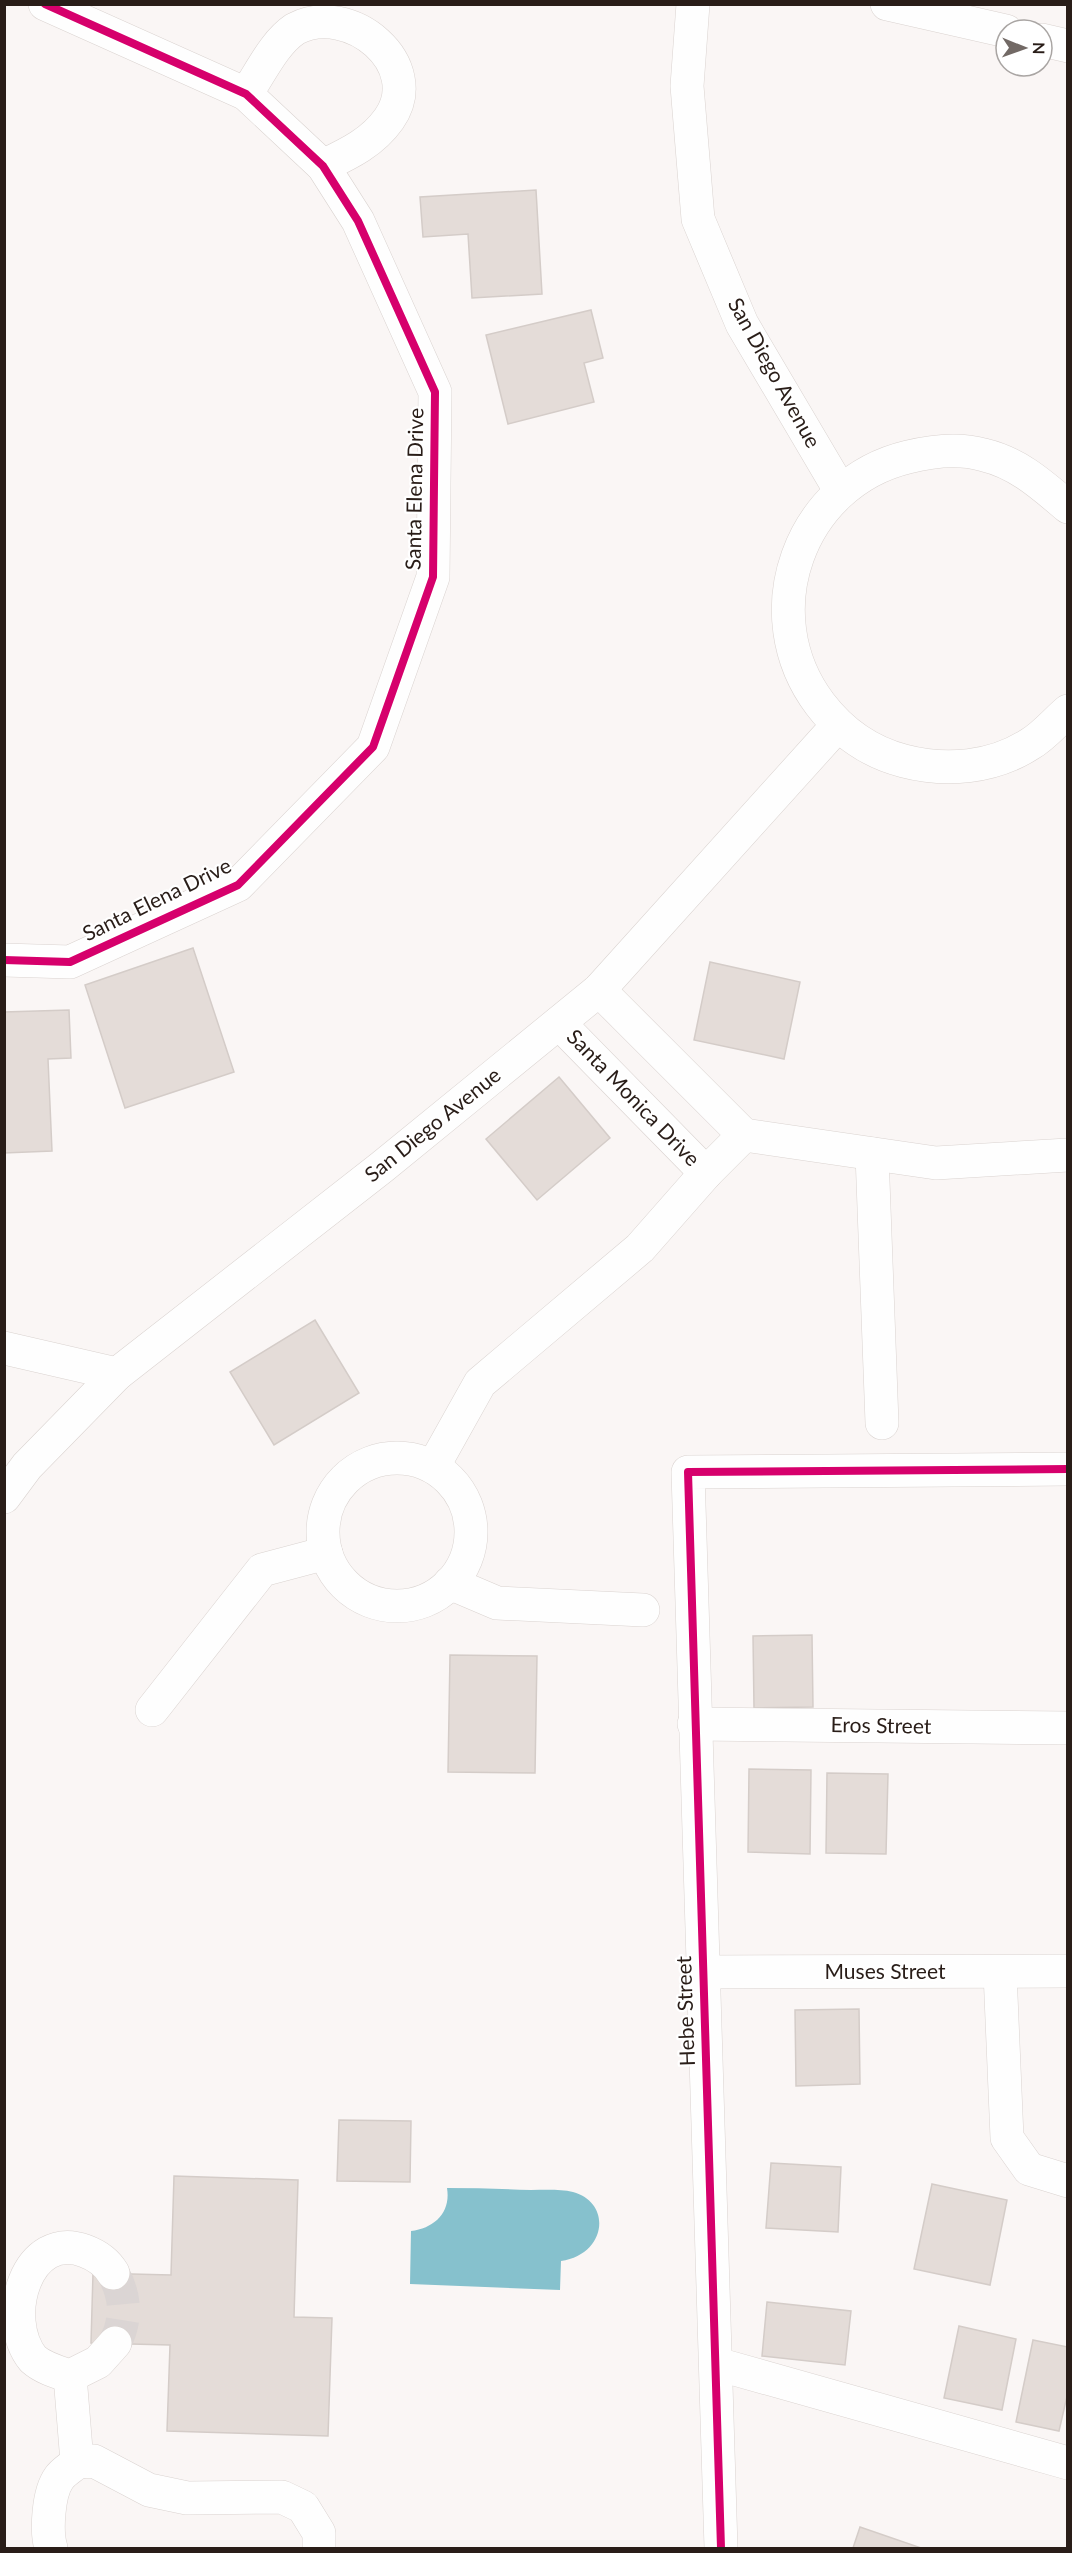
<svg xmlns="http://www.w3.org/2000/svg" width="1072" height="2553" font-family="Lato,sans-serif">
<rect width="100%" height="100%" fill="#faf6f5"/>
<!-- water -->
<path fill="#86c1cd" d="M447 2188C475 2188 503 2189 531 2190 545 2190 560 2189 573 2192 613 2203 606 2255 561 2261L560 2290 410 2284 411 2231C435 2228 451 2212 447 2188Z"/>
<!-- building -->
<g fill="#e4dcd8" stroke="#d4ccc8" stroke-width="1.5">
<polygon points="536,190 542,294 472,298 468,234 423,237 420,197"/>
<polygon points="591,310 603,358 584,363 594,402 508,424 486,335"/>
<polygon points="193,948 234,1072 125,1108 85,985"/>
<polygon points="710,962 800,982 784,1059 694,1040"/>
<polygon points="69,1010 71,1058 48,1059 52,1151 4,1153 4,1012"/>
<polygon points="559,1077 610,1138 537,1200 486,1139"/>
<polygon points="315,1320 359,1393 274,1445 230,1372"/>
<polygon points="812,1635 813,1707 754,1708 753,1636"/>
<polygon points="450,1655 537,1656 535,1773 448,1772"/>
<polygon points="749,1769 811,1770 810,1854 748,1852"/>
<polygon points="827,1773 888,1774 886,1854 826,1853"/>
<polygon points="859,2009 860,2084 796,2086 795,2010"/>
<polygon points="339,2120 411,2121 410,2182 337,2181"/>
<polygon points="771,2163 841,2167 838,2232 766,2228"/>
<polygon points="174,2176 298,2180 294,2317 332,2318 328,2436 167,2431 170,2345 91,2343 93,2273 171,2275"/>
<polygon points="932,2184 1007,2200 990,2285 914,2269"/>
<polygon points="767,2302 851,2311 845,2365 762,2356"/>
<polygon points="959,2326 1016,2339 1002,2410 944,2398"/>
<polygon points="1033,2340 1068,2347 1068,2392 1059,2431 1016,2422"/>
<polygon points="860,2527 921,2548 853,2548"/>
</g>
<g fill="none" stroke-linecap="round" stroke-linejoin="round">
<!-- minor-tunnel -->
<path stroke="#dbd5d4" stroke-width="33" stroke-dasharray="33 16" stroke-linecap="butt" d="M113 2273C126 2297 127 2319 115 2343"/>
<!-- minor casing -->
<g stroke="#dad3d0" stroke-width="34">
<g id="minor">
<polyline points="693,4 687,86 698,219 742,324 840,490"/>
<polyline points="887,4 1006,31"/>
<polyline points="1042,40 1068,46"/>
<path d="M246 94C261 72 274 43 295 29 350 0 427 65 389 119 372 143 348 154 323 166"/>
<path d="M1068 507C1042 485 1018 463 984 455 960 448 932 451 908 457 799 483 752 614 820 704 842 733 869 752 904 761 946 772 993 768 1030 744 1044 736 1056 721 1068 711"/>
<polyline points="4,960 70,962 238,885 373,747 433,577 435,392 358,221 323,166 246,94 45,4"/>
<polyline points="599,990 744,1135"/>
<polyline points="559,1023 706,1173"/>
<polyline points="744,1135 936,1163 1068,1155"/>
<polyline points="872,1154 882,1423"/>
<polyline points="4,1348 117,1374"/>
<circle cx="397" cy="1532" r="74"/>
<polyline points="433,1467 480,1383 640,1248 706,1173 744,1135"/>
<polyline points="4,1497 27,1466 117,1374 382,1167 599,990 837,726"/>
<polyline points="450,1583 497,1603 643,1610"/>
<polyline points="152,1710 262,1570 326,1553"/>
<polyline points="694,1724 1068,1728"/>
<polyline points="702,1972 1068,1971"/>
<polyline points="1000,1972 1007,2138 1029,2169 1068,2181"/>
<path d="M113 2273C107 2263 96 2255 85 2251 27 2229 0 2318 33 2359 43 2368 57 2372 70 2376L98 2362 115 2343"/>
<polyline points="717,2364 1068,2463"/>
<polyline points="77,2462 94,2461 149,2490 187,2498 282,2497 303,2507 319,2533 319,2548"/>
<path d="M51 2548C46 2532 48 2493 59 2478 63 2472 72 2467 77 2462L70 2376"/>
<polyline points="721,2548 688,1472 1068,1469"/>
</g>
</g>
<!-- minor -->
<use href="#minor" stroke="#fefefe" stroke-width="33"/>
<!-- cycleway casing -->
<g stroke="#fff" stroke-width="11">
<g id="cycleway">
<polyline points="4,960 70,962 238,885 373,747 433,577 435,392 358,221 323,166 246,94 45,4"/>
<polyline points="721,2548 688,1472 1068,1469"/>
</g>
</g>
<!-- cycleway -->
<use href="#cycleway" stroke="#d6006c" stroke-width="8"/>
</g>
<g text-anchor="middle" stroke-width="4.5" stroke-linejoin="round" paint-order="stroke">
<!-- street labels -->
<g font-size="21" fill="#291d18" stroke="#fff">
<text transform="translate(774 373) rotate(61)" y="7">San Diego Avenue</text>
<text transform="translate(415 489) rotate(-89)" y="7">Santa Elena Drive</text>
<text transform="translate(157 900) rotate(-26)" y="7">Santa Elena Drive</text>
<text transform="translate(633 1098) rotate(46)" y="7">Santa Monica Drive</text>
<text transform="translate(433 1125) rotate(-39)" y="7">San Diego Avenue</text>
<text transform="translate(881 1726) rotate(1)" y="7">Eros Street</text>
<text x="885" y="1979">Muses Street</text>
<text transform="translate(686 2011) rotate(-92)" y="7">Hebe Street</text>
</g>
</g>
<!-- border -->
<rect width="1072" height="2553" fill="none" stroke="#291d18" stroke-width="12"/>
<!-- north arrow -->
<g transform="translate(1024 48) rotate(91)"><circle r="28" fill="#ffffff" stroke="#a9a5a3" stroke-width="1.5"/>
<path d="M0-4.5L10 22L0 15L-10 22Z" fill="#726965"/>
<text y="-9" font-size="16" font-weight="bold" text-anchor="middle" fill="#291d18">N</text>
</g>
</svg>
